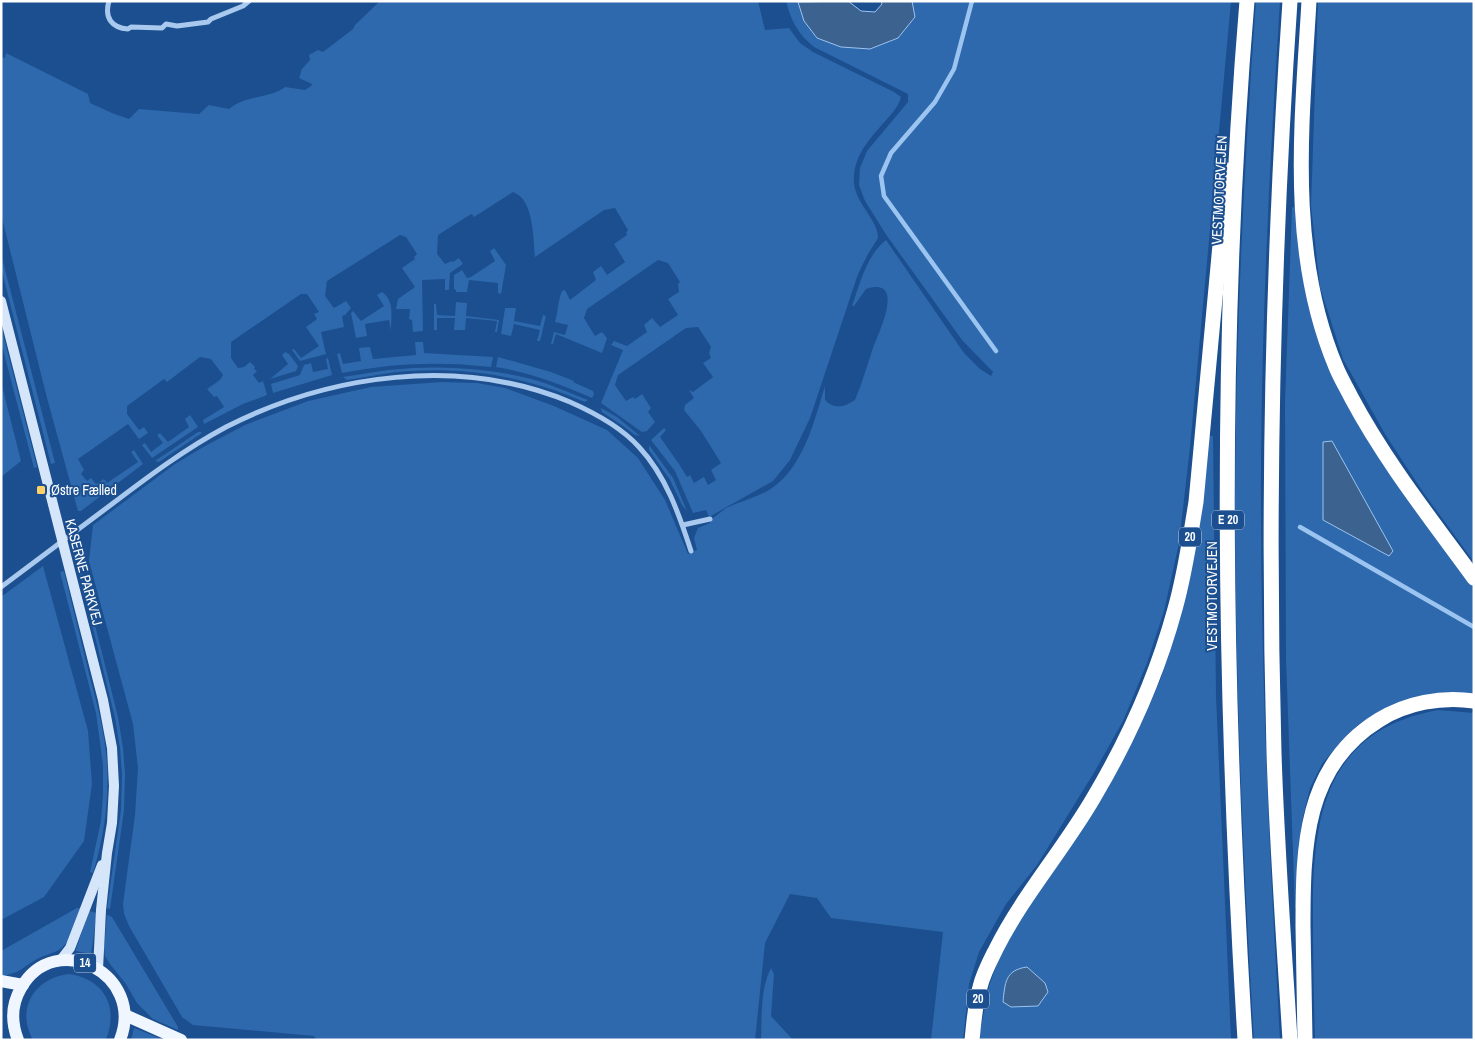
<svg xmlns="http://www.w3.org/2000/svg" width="1475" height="1041" font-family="'Archivo Narrow',sans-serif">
<rect width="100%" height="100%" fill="#1b4f8f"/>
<!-- green -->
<g fill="#2e69ad">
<path d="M380 1H758L765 30 789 28 800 43 813 52 894 92 901 97C899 106 893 112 887 119 873 135 856 152 854 175 851 202 878 217 878 238L868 254 858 274 810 418 790 460 773 481 709 517 706 510 693 513 675 471 651 440 664 428 666 430 660 437 679 464 687 477 690 475 694 483 704 477 708 485 716 480 711 470 721 463 701 431 684 410 685 405 694 398 689 390 693 392 713 377 703 363 711 358 709 353 711 347 698 327 686 328 618 375 615 385 626 401 633 397 635 399 642 394 651 408 648 412 655 422 647 431 642 432 601 403 623 350 611 345 614 341 627 346 647 332 644 325 652 318 660 327 678 315 668 299 679 292 678 284 680 282 668 263 658 260 587 309 584 318 595 336 602 332 607 338 602 353 556 334 553 344H551L554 332 565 335 568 325 555 322C558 312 558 300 562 291L565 290 570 300 596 280 593 272 601 266 607 275 625 262 614 244 627 235 626 233 628 230 615 208 604 210 535 257C533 238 534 199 513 192L474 217 472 214 468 216 438 235 437 254 445 264 452 261 453 262 459 258 463 264 450 273 449 290H445V279L422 280 423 331 413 332 412 320 409 319 410 309H396L398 299 415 287 402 268 415 259 414 257 417 254 406 237 400 235 327 281 325 296 334 308 346 301 351 308 345 315 342 316 344 327 321 332 326 354 300 361 292 350 294 349 301 358 319 346 306 327 317 319 314 314 319 312 307 294H301L231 342V358L238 368 244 367 250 362 255 367 254 369 257 371 253 375 259 383 263 381 267 395 243 404 204 424 203 420 224 407 217 396 214 397 207 389 220 380 223 375 211 359 200 357 167 382 164 379 127 406V414L139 430 144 427 148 433 139 439 128 424 78 459 84 470 81 474 87 481 91 478 96 484 104 479 107 483 138 462 131 452 134 450 143 464 81 511H78L47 398 1 214V57L5 58 6 53 88 94 90 103 112 113 129 119 139 109 199 114 209 105 229 109C245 95 269 99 285 87L305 90 311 86 312 84 299 78 302 69 310 60 309 55 318 50 323 52 353 29 355 25Z"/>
<path d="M786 1H798L804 21 870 49 898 38 915 17 912 1H1231L1190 447 1179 543 1164 611 1147 663 1123 721 1095 771 1037 865 1006 904 979 952 969 984 963 1040H931L943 932 831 918 817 898 790 894 765 943 755 1040H317L314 1036 193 1025 182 1017 129 926 124 914 123 904 135 815 138 768 133 724 89 561 93 525 175 464 205 446 245 425 308 401 371 387 442 382 477 383 505 388 554 406 607 430 638 458 665 500 688 554 697 550 694 538 698 528 710 523V520C716 516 721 512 726 508 740 501 755 498 769 490 803 469 814 422 825 386V400C835 410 844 407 855 400 862 383 867 366 873 348 878 334 907 276 866 289L854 306H852C860 284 866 256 886 240L964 353 980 369 991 376 993 372 962 340 887 236 865 201 859 185 860 168 867 151 908 102V94L814 47C798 34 791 21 786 1Z"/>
<path d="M1256 1H1280C1270 156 1262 311 1261 466 1260 657 1269 849 1280 1040H1254C1243 859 1235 678 1235 497 1236 331 1244 166 1256 1Z"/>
<polygon points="1318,1 1474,1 1474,562 1423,492 1385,434 1343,359 1320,287 1311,206"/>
<polygon points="1292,207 1296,208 1307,296 1395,480 1474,588 1474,696 1383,709 1359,724 1339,744 1322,764 1310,788 1302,821 1299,861 1298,906 1295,908 1286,659 1285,403"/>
<polygon points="494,248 506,265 501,294 498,293 498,283 469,280 467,292 456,292 456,290 454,289 454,275 462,270 467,278 471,277 495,261 490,251"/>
<polygon points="1,254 55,463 51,464 1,268"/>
<path d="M382 292C395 301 391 318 391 331L389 320 365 324 367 336 356 338 351 313 353 311 361 321 384 306 377 295Z"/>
<polygon points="456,302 467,303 466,316 499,320 497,332 495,332 497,321 466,318 465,330 454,330 455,318 437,318 437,330 434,330 434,304 436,304 437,315 455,316"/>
<polygon points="505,308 516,308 514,321 540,326 543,315 546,316 540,341 537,341 540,330 514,324 511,336 501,334"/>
<polygon points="1,326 37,467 34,468 1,342"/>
<path d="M415 342H423L424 353 493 357 491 367C441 361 392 363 342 373L337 354 340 353 343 364 361 361 359 348 370 347 373 359 416 355Z"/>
<polygon points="285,352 289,354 298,366 296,371 270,379 288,364 282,355"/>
<path d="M498 357 551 372 574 381 573 382 593 391 594 394 592 398C560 384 529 372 496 367Z"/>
<polygon points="328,358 332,375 273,393 271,384 300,375 304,365 311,363 313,372 328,369 326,359"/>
<path d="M413 368C453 366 492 369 531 379 551 384 569 393 588 400L585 402C523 375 457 365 389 373 375 375 361 378 347 380L343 377 388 370Z"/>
<polygon points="1,382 21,461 1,477"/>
<polygon points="601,408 617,417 640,436 635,435 623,426 602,412"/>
<polygon points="190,415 198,427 152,458 142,445 145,443 151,452 163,443 157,435 160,433 168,442 189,427 185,419"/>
<polygon points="198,432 201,432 202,433 159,462 155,461"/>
<polygon points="1208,436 1213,436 1216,696 1231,1040 980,1040 980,1032 989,986 1001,953 1021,915 1106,789 1138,731 1161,678 1181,613"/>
<polygon points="649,445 673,478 687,511 682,505 670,480 649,450"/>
<polygon points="80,565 118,717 123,748 125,774 124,810 110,909 107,908 121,810 122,775 120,748 115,718 78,567"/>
<polygon points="43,566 88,731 92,784 84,841 44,897 1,920 1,597"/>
<path d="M64 571C72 605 81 640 89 674 97 704 105 733 107 764 109 801 104 837 93 873L90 872 101 821 103 794V765L96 713 60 572Z"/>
<path d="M1438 710 1474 713V1040H1315C1314 1000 1313 961 1313 921 1312 821 1322 731 1438 710Z"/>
<path d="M77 908H81C76 922 72 941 59 950 52 954 44 955 37 959 21 968 21 973 1 976V951Z"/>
<polygon points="89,911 97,913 91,954 76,951 76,949"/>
<polygon points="107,915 112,917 178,1027 178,1030 153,1019 137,1003 126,984 110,964 105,956 104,948"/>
<path d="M771 968 774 974 771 1016 793 1040H761C762 1017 760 989 771 968Z"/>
<path d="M69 974C104 979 119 1007 106 1039L33 1040C15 1008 35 978 69 974Z"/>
<polygon points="134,1028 164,1040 131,1040"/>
</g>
<!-- water -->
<g fill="#3c6290" stroke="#9cc4f0">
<polygon points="848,1 861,11 875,12 882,4 881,1 912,1 915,17 898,38 870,49 841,47 817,38 804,21 798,2"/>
<polygon points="1332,441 1393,551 1389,556 1323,520 1323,442"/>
<path d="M1027 967 1045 983 1048 992 1038 1006 1011 1007 1003 1002C1005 983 1005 970 1027 967Z"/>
</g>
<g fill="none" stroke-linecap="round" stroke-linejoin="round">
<!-- stream -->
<g stroke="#9cc4f0" stroke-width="4.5">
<polyline points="972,1 954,69 935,102 891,153 881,176 884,196 996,351"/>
<polyline points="1300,527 1474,627"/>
</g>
<!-- street -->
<g stroke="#a9c9ee" stroke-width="5">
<path d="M109 1C104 18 112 28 128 29L131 27 162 28 166 24 177 26 208 22 211 19 243 6 249 1"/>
<polyline points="683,525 710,519"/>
<path d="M1 587C38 559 75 532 112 504 149 476 185 449 226 427 330 374 460 356 570 402 595 413 621 427 639 447 666 476 679 514 691 551"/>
</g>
<!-- secondary -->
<g stroke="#d6e6fa" stroke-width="10">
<polyline points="1,301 103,700 112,748 114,786 112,823 107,853 101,910 98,969"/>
<polyline points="60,961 70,948 102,865"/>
</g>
<!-- primary -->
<g stroke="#f0f6ff" stroke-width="12">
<polyline points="1,981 23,985"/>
<polyline points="125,1015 181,1040"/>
<path d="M18 1040C11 1022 11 1005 21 988 55 928 146 974 120 1040"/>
</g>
<!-- highway -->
<g stroke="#fff" stroke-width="15">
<path d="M1290 1C1273 251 1267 503 1274 753 1277 849 1284 944 1290 1040"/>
<path d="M1309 1C1302 123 1287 251 1336 367 1340 377 1346 387 1351 397 1385 461 1431 519 1474 578"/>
<path d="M972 1040C974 1022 975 1004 980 987 983 974 990 961 996 949 1023 895 1064 849 1094 797 1129 738 1157 675 1175 609 1185 574 1190 538 1196 502L1227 170"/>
<path d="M1245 1040C1224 694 1218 347 1247 1"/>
<path d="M1305 1040C1304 1002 1304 964 1303 926 1303 847 1304 766 1379 720 1406 703 1442 696 1474 701"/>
</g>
</g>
<!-- markers -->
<rect fill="#ffd166" stroke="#1b4f8f" stroke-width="2" x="36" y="485" width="10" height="10" rx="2.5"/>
<g text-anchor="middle" stroke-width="4" stroke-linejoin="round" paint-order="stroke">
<!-- shield labels -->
<g fill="#1b4f8f" stroke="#bbcadd" stroke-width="1">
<rect x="1212" y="510.5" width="32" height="19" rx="4"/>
<rect x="1179" y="527.5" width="22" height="19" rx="4"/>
<rect x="74" y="953.5" width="22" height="19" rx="4"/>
<rect x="967" y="989.5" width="22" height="19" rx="4"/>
</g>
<g font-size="12" font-weight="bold" fill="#fff">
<text x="1228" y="524">E 20</text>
<text x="1190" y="541">20</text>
<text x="85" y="967">14</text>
<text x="978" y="1003">20</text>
</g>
<!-- street labels -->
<g font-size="14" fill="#fff" stroke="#1b4f8f">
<text transform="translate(1219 190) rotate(-87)" y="5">VESTMOTORVEJEN</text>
<text transform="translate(84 572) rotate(75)" y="5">KASERNE PARKVEJ</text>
<text transform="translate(1212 596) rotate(-90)" y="5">VESTMOTORVEJEN</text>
</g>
<!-- poi labels -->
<g font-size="14" fill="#fff" stroke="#1b4f8f" text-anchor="start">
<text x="51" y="495">Østre Fælled</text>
</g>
</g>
<!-- border -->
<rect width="1475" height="1041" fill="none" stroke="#ffffff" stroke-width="5"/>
</svg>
